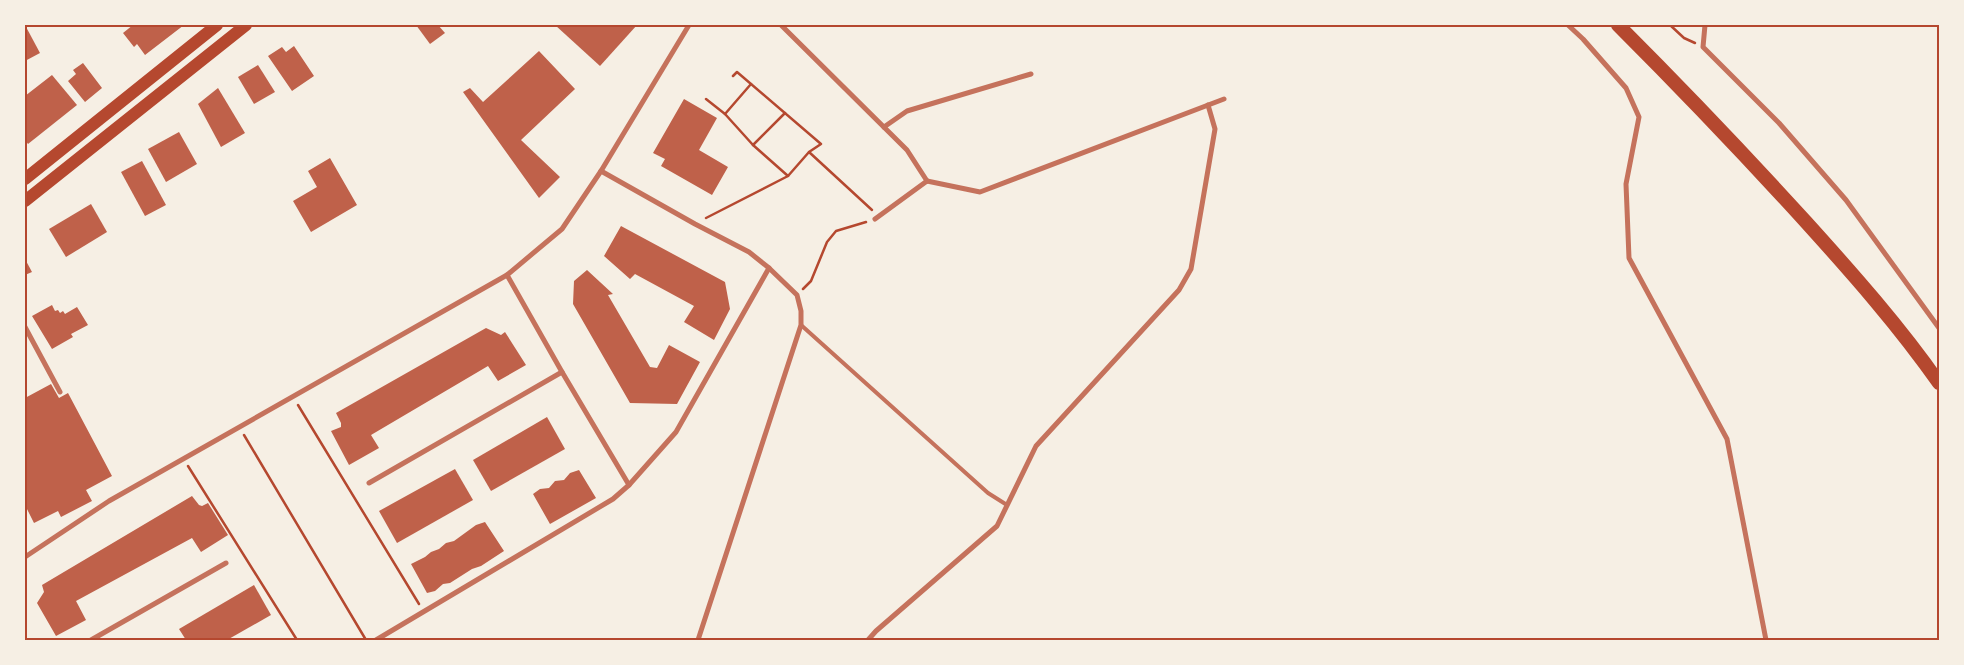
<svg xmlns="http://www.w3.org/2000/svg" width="1964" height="665" font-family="Helvetica,sans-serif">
<rect width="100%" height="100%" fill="#f6efe4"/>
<!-- building -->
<g fill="#bf614a">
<polygon points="25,25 40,53 25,61"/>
<polygon points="133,25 184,25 145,55 137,44 134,47 123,33"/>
<polygon points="416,25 438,25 445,33 430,44"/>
<polygon points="555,25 637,25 600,66"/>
<polygon points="294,46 314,76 292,91 268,56 282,47 286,52"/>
<polygon points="539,51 575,89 521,140 560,177 539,198 463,92 470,88 483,102"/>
<polygon points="83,63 102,88 85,102 68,81 76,74 73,70"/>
<polygon points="258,65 275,92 254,104 238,77"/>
<polygon points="52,75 77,105 28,144 25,140 25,96"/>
<polygon points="218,88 245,133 221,147 198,104"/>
<polygon points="684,99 717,118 699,150 728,167 712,195 661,166 665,159 653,153"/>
<polygon points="179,132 197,164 166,182 148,149"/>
<polygon points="330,158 357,205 311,232 293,201 317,187 308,171"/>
<polygon points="142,161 166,205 145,216 121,172"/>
<polygon points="91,204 107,232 66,257 49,229"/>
<polygon points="621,226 725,282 730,309 714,340 684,322 694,306 635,274 630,279 604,256"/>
<polygon points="25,259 32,272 25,275"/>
<polygon points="587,270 613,294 608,295 650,367 657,368 669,345 700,362 677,404 630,403 573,304 574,281"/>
<polygon points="52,305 55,311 58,310 60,313 63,311 65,314 77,307 88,325 71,334 73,337 52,349 32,316"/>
<polygon points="486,328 501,335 505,332 526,365 498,381 488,366 371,435 379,448 349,465 331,431 341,427 341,423 336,413"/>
<polygon points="51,384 59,398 68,393 112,476 86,490 92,501 61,517 58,511 34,523 25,505 25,398"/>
<polygon points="547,417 565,449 491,491 473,460"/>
<polygon points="455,469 473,500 397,543 379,511"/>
<polygon points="579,470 596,498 550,524 533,494 540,489 549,488 555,481 564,480 570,473"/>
<polygon points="192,496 199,505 202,506 208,503 228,535 201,552 192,538 76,601 86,620 56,636 37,603 44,592 42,585"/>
<polygon points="485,522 504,551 481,566 472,569 450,583 443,584 435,591 427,593 411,564 425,557 431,552 439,549 446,543 454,541 476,525"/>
<polygon points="254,585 271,615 227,640 186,640 179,629"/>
</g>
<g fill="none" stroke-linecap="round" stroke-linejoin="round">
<!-- path -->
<g stroke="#b5482f" stroke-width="2.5">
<polyline points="1670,25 1684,38 1695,43"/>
<polyline points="706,99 725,114 753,145 788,176"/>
<polyline points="725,114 751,84"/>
<polyline points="753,145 785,113"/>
<polyline points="809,152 872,210"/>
<polyline points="706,218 788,176 809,152 821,144 737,72 733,76"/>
<polyline points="803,289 811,281 827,242 836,231 866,222"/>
<polyline points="298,405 419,604"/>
<polyline points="244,435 366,640"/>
<polyline points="188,466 297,640"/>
</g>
<!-- service -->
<polyline stroke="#c5725c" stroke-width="4" points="801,325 988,493 1007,505"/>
<!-- minor -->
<g stroke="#c5725c" stroke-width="5">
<polyline points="781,25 907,150 927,181"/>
<polyline points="1568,25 1583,39 1626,88 1639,117 1626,184 1629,258 1727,439 1766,640"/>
<polyline points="1705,25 1703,47 1779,123 1846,200 1939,328"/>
<polyline points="884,127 907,111 1031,74"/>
<polyline points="601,171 695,224 749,252 769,268 797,295 801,311 801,325 698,640"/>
<polyline points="927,181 980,192 1224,99"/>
<polyline points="875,219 927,181"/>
<polyline points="507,275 562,372 629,485"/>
<polyline points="25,327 60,392"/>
<polyline points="369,483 562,372"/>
<polyline points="25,557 109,501 507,275 562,229 601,171 689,25"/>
<polyline points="91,640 226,563"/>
<polyline points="376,640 613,499 629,485 676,432 769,268"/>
<polyline points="868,640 876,631 997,526 1036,446 1179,290 1191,269 1215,129 1208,105"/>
</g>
<!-- primary -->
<g stroke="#b5482f" stroke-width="12">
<polyline points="25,179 217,25"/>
<polyline points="25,201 246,25"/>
</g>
<!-- trunk -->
<path stroke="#b5482f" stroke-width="14" d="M1618 25C1682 89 1745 155 1806 222 1853 274 1899 326 1939 383"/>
</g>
<!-- border -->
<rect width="1964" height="665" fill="none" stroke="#f6efe4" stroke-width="52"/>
<rect x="26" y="26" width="1912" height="613" fill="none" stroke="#b5482f" stroke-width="2"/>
</svg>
